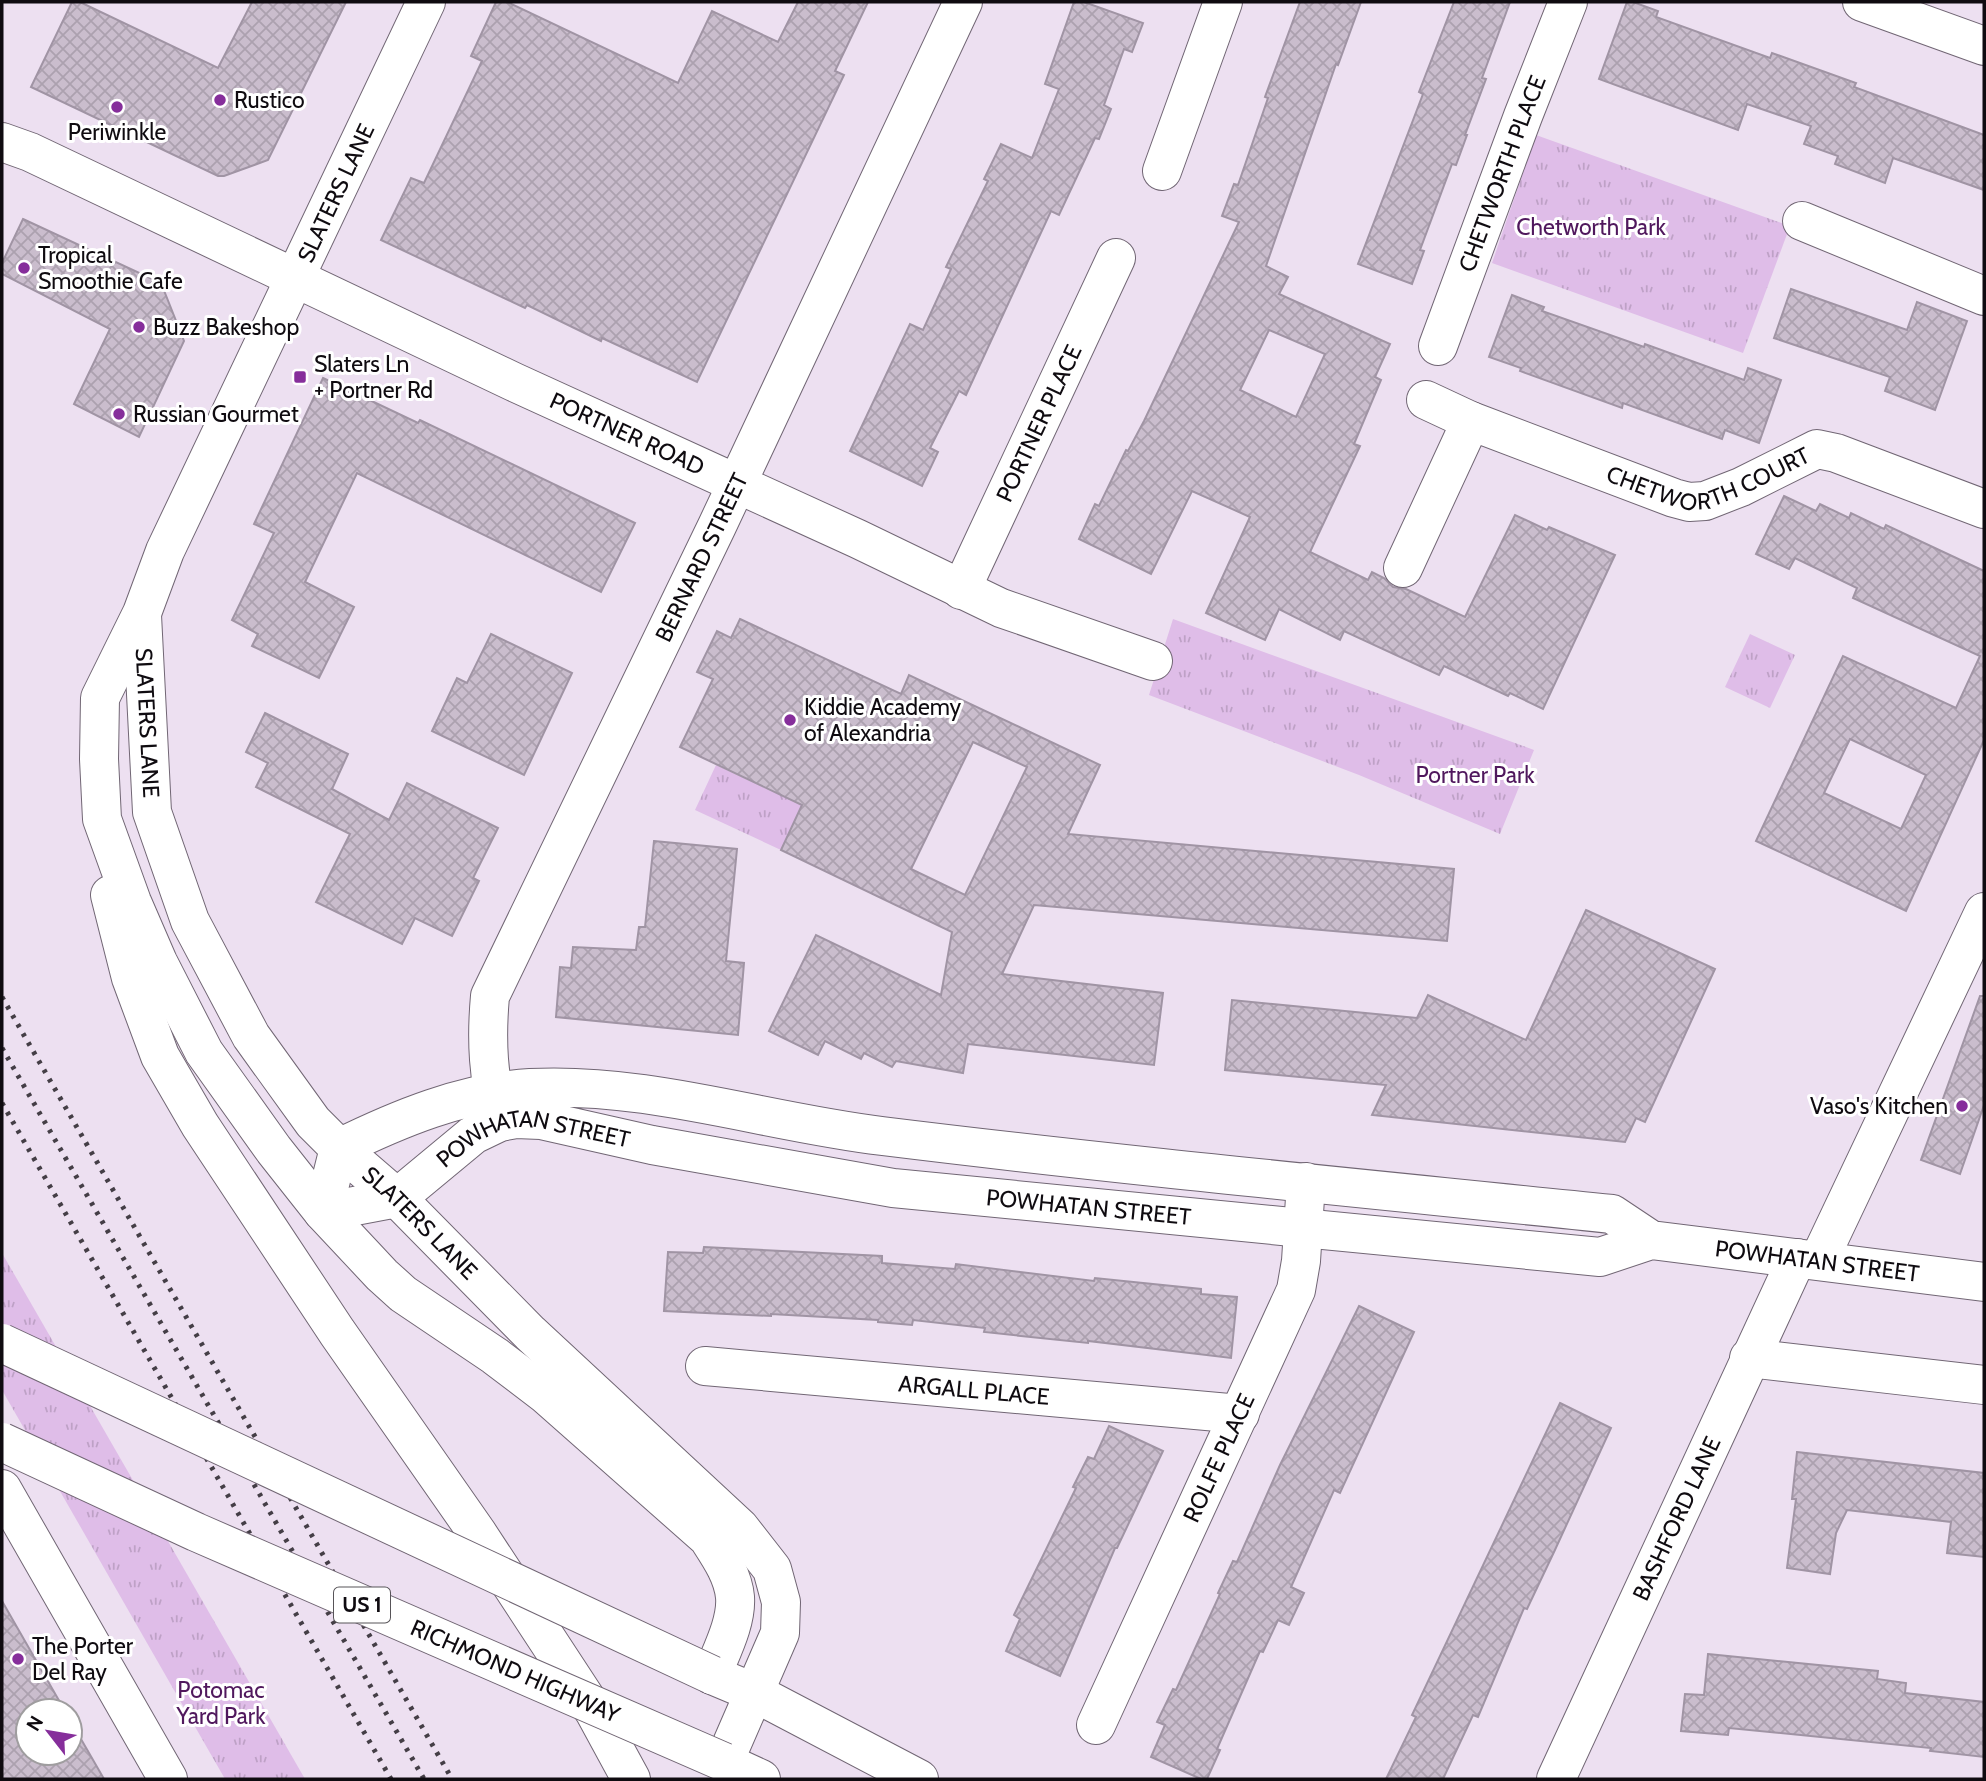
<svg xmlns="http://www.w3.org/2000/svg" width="1986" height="1781" font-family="Cabin,sans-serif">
<defs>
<pattern id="park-tufts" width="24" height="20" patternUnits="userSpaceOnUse" patternTransform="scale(1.75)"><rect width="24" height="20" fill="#dfbde8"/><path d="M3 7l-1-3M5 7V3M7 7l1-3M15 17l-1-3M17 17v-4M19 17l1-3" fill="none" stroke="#bea1c6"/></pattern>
<pattern id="building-cross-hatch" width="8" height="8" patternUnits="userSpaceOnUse" patternTransform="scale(1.75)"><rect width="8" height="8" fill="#cabdcd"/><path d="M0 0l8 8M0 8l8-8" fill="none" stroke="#aca1af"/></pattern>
</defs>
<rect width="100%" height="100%" fill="#ede0f1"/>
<!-- park -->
<g fill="url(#park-tufts)">
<polygon points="1536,135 1790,226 1743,353 1492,263"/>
<polygon points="1173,619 1534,750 1500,834 1359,775 1149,695"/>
<polygon points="1750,634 1795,655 1770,708 1725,687"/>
<polygon points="716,765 802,805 781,850 695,810"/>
<polygon points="2,1253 305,1779 225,1779 2,1390"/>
</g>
<!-- building -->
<g fill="url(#building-cross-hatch)" stroke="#a094a4" stroke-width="2" fill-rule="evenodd">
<polygon points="72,2 80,2 218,68 252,2 346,2 268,160 224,176 218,176 31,87"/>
<polygon points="496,2 507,2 678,83 712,11 778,42 798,2 868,2 835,71 844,75 697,382 602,338 601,341 527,305 525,308 381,240 411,178 424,183 482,61 471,56"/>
<polygon points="1074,2 1084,2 1143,23 1132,52 1124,49 1104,105 1111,109 1099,139 1095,138 1059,215 1051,211 966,395 959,391 930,448 938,452 922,486 850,451 910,324 923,330 951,269 946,267 988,181 984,179 1001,144 1032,158 1059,89 1045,84"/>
<path d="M1300 2H1361L1338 65 1336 64 1266 266 1288 277 1279 294 1390 344 1375 377 1381 380 1354 444 1360 446 1310 552 1368 580 1372 572 1384 578 1393 587 1406 589 1465 617 1515 515 1547 530 1549 527 1615 555 1543 709 1510 693 1508 696 1444 666 1439 675 1344 631 1340 640 1279 609 1265 640 1206 613 1250 517 1192 491 1151 574 1079 539 1095 504 1099 506 1126 450 1128 451 1144 421 1239 222 1222 216 1234 184 1238 185 1268 98 1265 97ZM1269 330 1325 354 1296 417 1240 390Z"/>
<polygon points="1454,2 1510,2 1482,78 1486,79 1465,135 1467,135 1456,165 1452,164 1420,250 1424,251 1412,284 1358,264 1423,94 1419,92"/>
<polygon points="1627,2 1633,2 1658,11 1656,17 1770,58 1772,53 1856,83 1854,87 1984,135 1984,190 1893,158 1885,183 1835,164 1838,156 1804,144 1811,126 1747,104 1738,130 1599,79"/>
<polygon points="23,219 161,283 184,341 139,437 74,404 110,329 2,274 2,263"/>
<polygon points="1791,289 1907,330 1917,302 1967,321 1935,410 1885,391 1890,377 1774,338"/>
<polygon points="1512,295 1544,307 1542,311 1644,347 1645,344 1744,380 1748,368 1781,380 1759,443 1725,430 1722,439 1623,403 1622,408 1520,371 1521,368 1489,357"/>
<polygon points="323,378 418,423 420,420 635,523 601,592 357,473 305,582 354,607 319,678 252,646 258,634 232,620 274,533 254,524"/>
<path d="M1784 496 1816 511 1820 504 1849 518 1851 513 1884 529 1886 525 1984 571V740L1906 911 1756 841 1843 656 1956 708 1980 656 1853 598 1857 588 1795 558 1789 569 1756 554ZM1850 739 1926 775 1901 829 1824 793Z"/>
<path d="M740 619 901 694 909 675 1100 765 1068 834 1454 869 1447 941 1034 905 1002 974 1163 993 1154 1065 968 1044 963 1073 896 1061 892 1067 864 1053 861 1059 825 1041 818 1055 769 1031 816 935 941 995 952 932 781 850 802 805 680 747 713 679 697 672 717 631 731 638ZM973 742 1027 767 965 895 911 869Z"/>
<polygon points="491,634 572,673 524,775 432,731 457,678 467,683"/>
<polygon points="265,713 348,754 332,789 389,820 407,783 498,828 473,878 479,881 452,936 415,918 402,944 316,902 350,834 256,787 268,763 246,752"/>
<polygon points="654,841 737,849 726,961 744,963 738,1035 556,1017 560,967 571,968 573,947 636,950 639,927 645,927"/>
<polygon points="1586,910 1715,969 1645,1122 1636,1118 1625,1142 1372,1115 1386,1085 1225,1070 1232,1000 1417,1018 1428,995 1526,1040"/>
<polygon points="1980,996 1984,996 1984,1105 1960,1174 1921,1160"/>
<polygon points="704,1247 882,1256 882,1263 955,1269 956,1264 1094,1281 1095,1278 1201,1289 1201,1294 1237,1297 1231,1358 1088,1341 1088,1343 984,1332 985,1328 913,1320 912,1325 878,1322 878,1320 771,1314 771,1316 664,1311 668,1252 703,1253"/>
<polygon points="1359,1306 1414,1332 1340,1493 1334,1490 1291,1587 1304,1593 1289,1625 1278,1620 1263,1652 1260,1651 1217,1749 1220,1750 1207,1779 1201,1779 1151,1757 1165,1725 1157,1722 1173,1689 1176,1690 1220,1594 1218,1593 1233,1561 1237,1562 1280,1465"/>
<polygon points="1560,1403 1611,1428 1554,1552 1527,1609 1524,1608 1478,1717 1473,1715 1443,1779 1386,1779 1416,1717 1412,1715"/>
<polygon points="1109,1426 1163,1451 1117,1548 1115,1548 1060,1676 1006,1651 1020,1619 1014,1615 1076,1488 1073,1487 1088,1457 1094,1459"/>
<polygon points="1797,1452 1984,1473 1984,1557 1947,1553 1951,1522 1847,1510 1836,1533 1830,1574 1787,1568 1796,1499 1792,1499"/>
<polygon points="2,1601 65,1711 28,1711 28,1753 70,1753 70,1720 104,1779 2,1779"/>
<polygon points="1708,1654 1878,1671 1877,1679 1906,1683 1905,1693 1984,1702 1984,1757 1930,1751 1931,1748 1729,1728 1728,1735 1681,1731 1685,1694 1704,1695"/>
</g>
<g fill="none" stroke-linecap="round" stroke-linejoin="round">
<!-- minor casing -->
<g stroke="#716674" stroke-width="40">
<g id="minor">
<polyline points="1862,2 1984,46"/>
<path id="s1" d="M2 142 30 152 514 382 858 539 1001 608 1153 661"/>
<polyline points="1162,171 1223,2"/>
<polyline points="1802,221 1984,296"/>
<path id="s2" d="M1438 346 1523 116 1568 2"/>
<polyline points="1426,400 1471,421"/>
<path id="s3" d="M1403 568 1471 421 1674 498 1689 502 1705 501 1741 487 1817 449 1836 453 1984 509"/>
<path id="s4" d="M961 590 1116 258"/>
<path id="s5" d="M500 1122C488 1078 486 1041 490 996L717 526 963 2"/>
<polyline points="1749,1358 1984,1385"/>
<path id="s6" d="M705 1366 1240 1414"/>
<path id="s7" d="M1096 1725 1296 1290 1301 1261 1306 1182"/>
<path id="s8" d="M1556 1779 1797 1258"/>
</g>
</g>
<!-- tertiary casing -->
<g stroke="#716674" stroke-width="40">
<g id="tertiary">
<path id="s9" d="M1651 1240 1612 1214C1369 1189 1125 1166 882 1136 765 1122 649 1082 530 1088 463 1092 398 1119 339 1148L323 1212 397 1198 473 1135 500 1122 516 1119 541 1120 652 1145 893 1188 1600 1257 1651 1240 1984 1282"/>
<polyline points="1819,1260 1984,912"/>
<polyline points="2,1489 168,1779"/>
</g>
</g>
<!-- secondary casing -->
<g stroke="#716674" stroke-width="40">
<g id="secondary">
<path d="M426 2 165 551 142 613 100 698 99 759 102 819 132 902 158 962 204 1052 274 1150 323 1212 382 1275 403 1294 495 1356 545 1394 708 1538C719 1555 733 1575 735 1597 737 1622 721 1652 712 1675"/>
<path id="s10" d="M142 615 152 812 190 921 251 1036 313 1122 339 1148 397 1198 530 1333 740 1528 772 1569 781 1602 780 1633 724 1762"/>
<polyline points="110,895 131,978 160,1056 200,1125 337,1332 478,1534 594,1711 631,1779"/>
</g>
</g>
<!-- trunk casing -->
<g stroke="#716674" stroke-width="40">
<g id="trunk">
<polyline points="712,1675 755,1693 919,1779"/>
<polyline points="724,1762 761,1779"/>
</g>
</g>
<!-- minor -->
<use href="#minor" stroke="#fff" stroke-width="38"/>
<!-- tertiary -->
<use href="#tertiary" stroke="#fff" stroke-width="38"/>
<!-- secondary -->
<use href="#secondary" stroke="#fff" stroke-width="38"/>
<!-- trunk -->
<use href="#trunk" stroke="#fff" stroke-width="38"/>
<!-- rail -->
<g stroke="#443e46" stroke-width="5" stroke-dasharray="3.5 7" stroke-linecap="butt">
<polyline points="2,997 452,1779"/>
<polyline points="2,1048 424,1779"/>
<polyline points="2,1103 391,1779"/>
</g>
<!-- trunk-bridge casing -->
<g stroke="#716674" stroke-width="40" stroke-linecap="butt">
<g id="trunk-bridge">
<polyline points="2,1343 712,1675"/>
<path id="s11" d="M2 1442 196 1532 724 1762"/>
</g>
</g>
<!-- trunk-bridge -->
<use href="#trunk-bridge" stroke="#fff" stroke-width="38"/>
</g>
<!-- markers -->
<g fill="#862e9b" stroke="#fff" stroke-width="2.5">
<circle cx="220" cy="100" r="7"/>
<circle cx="117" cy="107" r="7"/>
<circle cx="24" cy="268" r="7"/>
<circle cx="139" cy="327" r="7"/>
<rect x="293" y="370" width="14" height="14" rx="3.5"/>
<circle cx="119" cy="414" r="7"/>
<circle cx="790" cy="720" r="7"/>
<circle cx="1962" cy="1106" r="7"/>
<circle cx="18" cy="1659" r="7"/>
</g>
<g text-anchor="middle" stroke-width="6" stroke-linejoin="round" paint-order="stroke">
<!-- shield labels -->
<rect fill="#fff" stroke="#575458" stroke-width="2" x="334" y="1587.5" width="56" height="35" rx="5"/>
<g font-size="21" font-weight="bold" fill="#0f0b10">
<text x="362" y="1612">US 1</text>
</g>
<!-- poi labels -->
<g font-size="23" fill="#0f0b10" stroke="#fff" text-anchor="start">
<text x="234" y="108">Rustico</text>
<text x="117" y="140" text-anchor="middle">Periwinkle</text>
<text x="38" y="263">Tropical<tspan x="38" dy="26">Smoothie Cafe</tspan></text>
<text x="153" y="335">Buzz Bakeshop</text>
<text x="314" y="372">Slaters Ln<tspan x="314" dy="26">+ Portner Rd</tspan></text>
<text x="133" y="422">Russian Gourmet</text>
<text x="804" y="715">Kiddie Academy<tspan x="804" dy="26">of Alexandria</tspan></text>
<text x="1948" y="1114" text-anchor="end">Vaso's Kitchen</text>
<text x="32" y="1654">The Porter<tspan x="32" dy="26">Del Ray</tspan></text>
</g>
<!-- street labels -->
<g font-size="23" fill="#0f0b10" stroke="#fff">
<text dy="8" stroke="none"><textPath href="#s2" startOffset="184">CHETWORTH PLACE</textPath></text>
<text transform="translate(336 193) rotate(-65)" y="8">SLATERS LANE</text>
<text dy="8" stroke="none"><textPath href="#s4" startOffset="184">PORTNER PLACE</textPath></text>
<text dy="8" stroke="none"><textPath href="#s1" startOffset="690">PORTNER ROAD</textPath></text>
<text dy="8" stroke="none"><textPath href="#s3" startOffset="416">CHETWORTH COURT</textPath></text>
<text dy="8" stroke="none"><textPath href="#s5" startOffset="614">BERNARD STREET</textPath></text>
<text dy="8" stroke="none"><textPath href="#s10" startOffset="108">SLATERS LANE</textPath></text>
<text dy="8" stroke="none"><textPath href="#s9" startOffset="1638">POWHATAN STREET</textPath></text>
<text dy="8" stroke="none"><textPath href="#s9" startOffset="2205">POWHATAN STREET</textPath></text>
<text dy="8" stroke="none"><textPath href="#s10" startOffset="696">SLATERS LANE</textPath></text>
<text dy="8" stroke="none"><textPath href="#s9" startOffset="2940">POWHATAN STREET</textPath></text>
<text dy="8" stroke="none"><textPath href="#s6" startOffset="270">ARGALL PLACE</textPath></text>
<text dy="8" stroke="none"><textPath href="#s7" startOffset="294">ROLFE PLACE</textPath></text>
<text dy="8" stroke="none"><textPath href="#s8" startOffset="287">BASHFORD LANE</textPath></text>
<text dy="8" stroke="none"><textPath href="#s11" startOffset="562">RICHMOND HIGHWAY</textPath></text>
</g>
<!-- park labels -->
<g font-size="23" fill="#50185d" stroke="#fff">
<text x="1591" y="235">Chetworth Park</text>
<text x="1475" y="783">Portner Park</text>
<text x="221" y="1698">Potomac<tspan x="221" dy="26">Yard Park</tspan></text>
</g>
</g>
<!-- border -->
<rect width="1986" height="1781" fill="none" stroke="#0f0b10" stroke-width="7"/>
<!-- north arrow -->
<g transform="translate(49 1732) rotate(301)"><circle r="33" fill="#ffffff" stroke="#9f9d9f" stroke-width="2"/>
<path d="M0-5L12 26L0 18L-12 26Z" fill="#862e9b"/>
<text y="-10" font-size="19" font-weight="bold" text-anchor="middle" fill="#0f0b10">N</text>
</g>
</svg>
